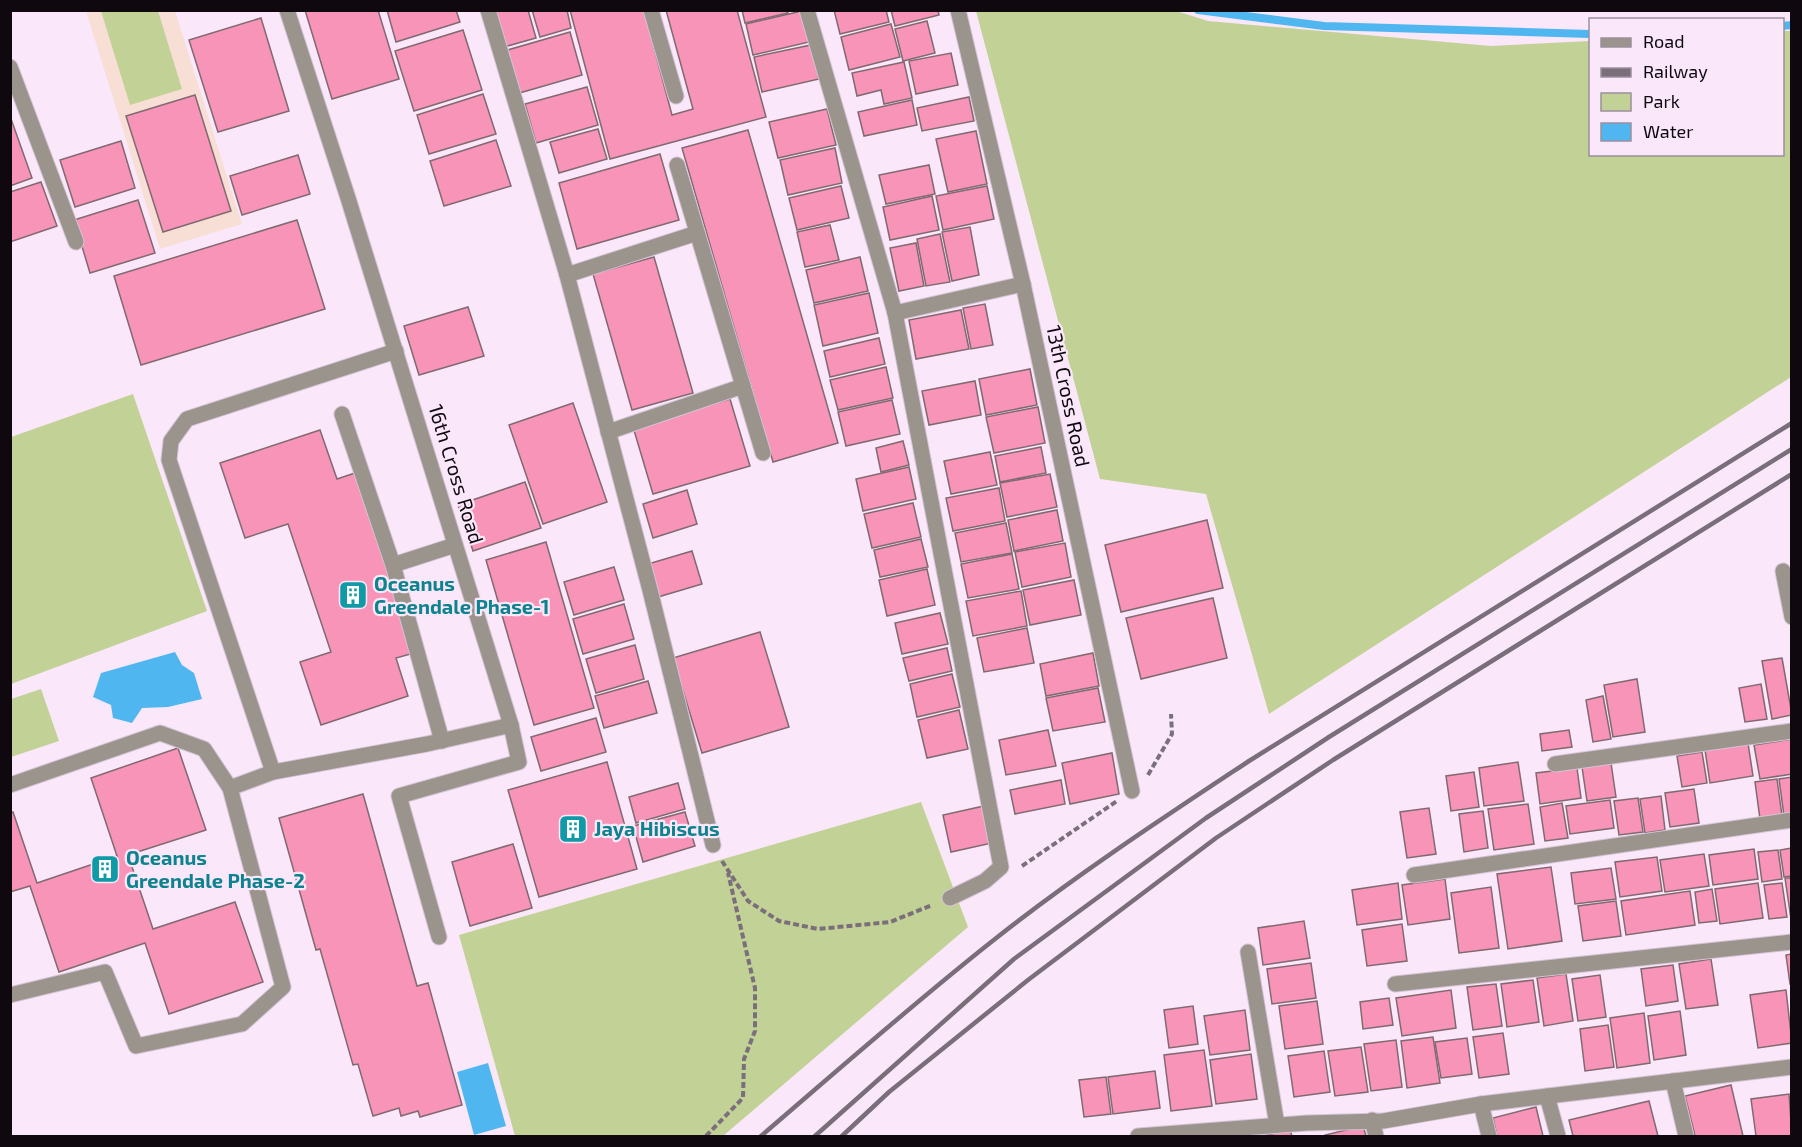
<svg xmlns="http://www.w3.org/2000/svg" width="1802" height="1147" font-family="'Exo 2',sans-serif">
<rect width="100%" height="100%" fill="#fae8fa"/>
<!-- education -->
<polygon fill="#f7dfd5" points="86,11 175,11 242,224 160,249"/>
<!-- green -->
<g fill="#c2d195">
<polygon points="101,11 158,11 182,89 130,105"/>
<polygon points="976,11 1173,10 1208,21 1491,46 1590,41 1590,154 1782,154 1783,31 1791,31 1791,377 1269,714 1206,494 1100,479"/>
<polygon points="133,394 207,611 11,684 11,437"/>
<polygon points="41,689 59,741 11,757 11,699"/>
<polygon points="921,802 968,927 723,1136 515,1136 459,935"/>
</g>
<!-- water -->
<g fill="#4fb6ef">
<polygon points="175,652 182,665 194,673 202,699 168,707 142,708 132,723 113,718 111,705 93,697 101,673"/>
<polygon points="488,1063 506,1126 474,1135 457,1072"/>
</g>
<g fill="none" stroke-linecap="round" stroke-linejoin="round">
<!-- stream -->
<g stroke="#4fb6ef" stroke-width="8">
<polyline points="1198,10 1324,26 1590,34"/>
<polyline points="1782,26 1792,25"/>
</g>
</g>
<!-- building -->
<g fill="#f794b7" stroke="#816971" stroke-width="1.5">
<polygon points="305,10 378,10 399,79 332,99"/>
<polygon points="387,10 456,10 460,22 396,42"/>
<polygon points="494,10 528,10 536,38 504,47"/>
<polygon points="532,10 567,10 571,28 540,37"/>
<polygon points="570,10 644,10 672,115 693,109 666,10 737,10 766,117 610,159"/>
<polygon points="742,10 787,10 788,13 745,23"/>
<polygon points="834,10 886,10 889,22 840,34"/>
<polygon points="891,10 938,10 939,15 895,26"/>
<polygon points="802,11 809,42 753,55 746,24"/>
<polygon points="261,18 289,111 218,132 189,40"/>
<polygon points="927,21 935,53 903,61 895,29"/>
<polygon points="891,24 900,57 849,70 841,37"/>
<polygon points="463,30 482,90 414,111 395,51"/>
<polygon points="570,32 582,75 516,94 504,51"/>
<polygon points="811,45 819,79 762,92 754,57"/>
<polygon points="951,53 958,85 916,94 909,61"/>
<polygon points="904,62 912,98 884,104 881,90 857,96 852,73"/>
<polygon points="587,87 598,125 536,143 525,104"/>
<polygon points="483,94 496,134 429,154 417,115"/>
<polygon points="195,95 231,211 163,232 126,116"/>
<polygon points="969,97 974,121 922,131 917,108"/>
<polygon points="912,100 917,125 864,136 858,112"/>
<polygon points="827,109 836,145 778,158 769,122"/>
<polygon points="10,116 32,178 10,186"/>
<polygon points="598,129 607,159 559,173 550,142"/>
<polygon points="748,130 838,443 773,462 682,148"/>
<polygon points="976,131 987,184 948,192 936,139"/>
<polygon points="496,140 511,186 444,206 430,161"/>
<polygon points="121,141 135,188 75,207 60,160"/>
<polygon points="835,148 842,183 788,195 780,160"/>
<polygon points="660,154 679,220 577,249 559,183"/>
<polygon points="298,155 310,194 242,215 230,176"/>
<polygon points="929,165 935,194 886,204 879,175"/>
<polygon points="41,182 57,226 10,242 10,192"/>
<polygon points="841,186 849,218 797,230 789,198"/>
<polygon points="987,186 994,219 943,230 936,196"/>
<polygon points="932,196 939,230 890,240 883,207"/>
<polygon points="138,200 155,253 90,273 74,220"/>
<polygon points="297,220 325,309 141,365 114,276"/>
<polygon points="830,225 839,260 805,267 797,232"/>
<polygon points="970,227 979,275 952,281 942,232"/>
<polygon points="940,234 950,282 926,286 917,239"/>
<polygon points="916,243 924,286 899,291 890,248"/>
<polygon points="654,257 693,393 632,410 593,274"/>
<polygon points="860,257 868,291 814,303 806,270"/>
<polygon points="869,293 878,333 823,346 814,305"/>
<polygon points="985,304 993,345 971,349 963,308"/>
<polygon points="468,307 484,356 419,375 404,326"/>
<polygon points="961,310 969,349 916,359 909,320"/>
<polygon points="879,338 885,364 830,377 824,351"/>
<polygon points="886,367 893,398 838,410 830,380"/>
<polygon points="1030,369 1037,405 986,415 979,379"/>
<polygon points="975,381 981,415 929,425 922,391"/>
<polygon points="730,399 750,466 653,494 633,427"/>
<polygon points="892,400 900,434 846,446 838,412"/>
<polygon points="573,403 607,502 543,524 509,425"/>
<polygon points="1038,407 1045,443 994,453 986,417"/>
<polygon points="320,430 337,479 355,473 414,653 396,658 408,696 321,725 300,662 331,652 288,524 245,538 220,463"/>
<polygon points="903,441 909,465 881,472 876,448"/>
<polygon points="1041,447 1046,473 1000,482 995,456"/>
<polygon points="990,452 997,485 951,494 944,461"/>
<polygon points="909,467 916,499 863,511 856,479"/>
<polygon points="1050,474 1057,507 1007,517 1000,483"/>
<polygon points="525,482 541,528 473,551 458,505"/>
<polygon points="999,488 1005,521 953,531 946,498"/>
<polygon points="687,490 697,524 653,538 643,504"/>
<polygon points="913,503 921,537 872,548 864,514"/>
<polygon points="1057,510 1063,541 1014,551 1008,520"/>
<polygon points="1207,520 1223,588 1121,612 1105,545"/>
<polygon points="1006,523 1012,553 961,562 955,533"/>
<polygon points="921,539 928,567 880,577 874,550"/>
<polygon points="546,542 594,708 534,725 486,560"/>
<polygon points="1065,543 1071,577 1022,587 1015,552"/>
<polygon points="692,551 702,584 658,597 648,564"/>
<polygon points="1012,554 1019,589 968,598 961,564"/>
<polygon points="614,567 624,600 574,615 564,582"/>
<polygon points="927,569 935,605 887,616 879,580"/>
<polygon points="1074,580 1081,615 1030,625 1023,590"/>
<polygon points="1021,591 1027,626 973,636 966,601"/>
<polygon points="1213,598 1227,658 1141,679 1126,618"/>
<polygon points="624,604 634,639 583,654 573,619"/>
<polygon points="940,613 948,644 902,654 895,623"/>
<polygon points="1027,628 1034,663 984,672 977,638"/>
<polygon points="760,632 789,727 702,753 673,658"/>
<polygon points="635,645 644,679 596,693 586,659"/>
<polygon points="947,648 952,671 909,681 903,658"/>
<polygon points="1093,653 1099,686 1046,696 1040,664"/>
<polygon points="1782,658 1792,715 1772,719 1762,661"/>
<polygon points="952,674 960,707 917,717 910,684"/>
<polygon points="1637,679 1645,732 1613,737 1604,685"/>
<polygon points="648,681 657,713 604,728 595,696"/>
<polygon points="1761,684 1767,719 1745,722 1739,688"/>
<polygon points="1098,688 1105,722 1053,731 1046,698"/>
<polygon points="1603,696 1611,739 1593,742 1586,700"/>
<polygon points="959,710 968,749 927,758 918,720"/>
<polygon points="596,718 606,752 541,771 531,737"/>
<polygon points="1048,730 1056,766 1006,775 999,740"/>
<polygon points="1569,730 1572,747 1542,751 1540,734"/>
<polygon points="1792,739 1792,774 1760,779 1754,745"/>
<polygon points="1748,743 1753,776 1710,783 1705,750"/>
<polygon points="178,748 206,830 128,855 153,929 235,902 263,982 169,1014 145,943 59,972 30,886 10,892 10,813 13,812 37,883 117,856 91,778"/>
<polygon points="1702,752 1707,783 1682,787 1677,756"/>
<polygon points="1112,753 1119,794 1070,804 1062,763"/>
<polygon points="607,762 637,869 539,897 508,790"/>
<polygon points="1518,762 1524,801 1484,806 1479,768"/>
<polygon points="1611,763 1616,797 1587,801 1582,767"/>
<polygon points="1577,768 1581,798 1540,804 1536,773"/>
<polygon points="1474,772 1479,807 1451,811 1446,776"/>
<polygon points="1792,777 1792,815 1784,816 1779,779"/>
<polygon points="1777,779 1782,816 1760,819 1755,782"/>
<polygon points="1061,780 1065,804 1015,814 1010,790"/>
<polygon points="678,783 685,809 636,823 629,797"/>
<polygon points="1694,789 1699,823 1670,827 1665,793"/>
<polygon points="363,794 417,986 428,983 462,1105 420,1117 418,1111 401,1116 399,1108 373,1116 358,1064 353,1065 320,949 316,950 279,818"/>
<polygon points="1661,796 1665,830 1645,833 1640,799"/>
<polygon points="1638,798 1643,832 1619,835 1614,801"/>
<polygon points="1610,800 1614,828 1570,834 1566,806"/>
<polygon points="1562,803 1568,838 1545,841 1540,807"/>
<polygon points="1528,804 1534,844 1494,850 1488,809"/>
<polygon points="984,806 992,843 951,852 943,815"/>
<polygon points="1429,808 1436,854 1407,858 1400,812"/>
<polygon points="1483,811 1488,848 1464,852 1459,814"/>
<polygon points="685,812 695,846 643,862 633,826"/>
<polygon points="513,844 532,908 470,926 452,862"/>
<polygon points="1792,848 1792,876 1784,877 1780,850"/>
<polygon points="1754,849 1758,879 1713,885 1709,855"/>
<polygon points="1778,850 1782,879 1762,882 1758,852"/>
<polygon points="1704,854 1709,886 1665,892 1660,860"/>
<polygon points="1657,857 1662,891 1620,897 1615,862"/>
<polygon points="1551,867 1562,941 1508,949 1497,874"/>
<polygon points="1611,868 1616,899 1575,904 1571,873"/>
<polygon points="1785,878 1792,878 1792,919 1791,919"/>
<polygon points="1445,879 1450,919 1408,925 1402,885"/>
<polygon points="1398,883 1402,919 1357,925 1352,890"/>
<polygon points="1758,883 1763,918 1720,924 1715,889"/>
<polygon points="1782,883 1787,917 1769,919 1764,885"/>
<polygon points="1491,887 1499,948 1459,953 1451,893"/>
<polygon points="1712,889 1717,921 1699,923 1695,892"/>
<polygon points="1690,891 1695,925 1626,935 1621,901"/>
<polygon points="1616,901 1621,936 1583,941 1578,906"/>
<polygon points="1304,921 1310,958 1263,965 1258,928"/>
<polygon points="1402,924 1407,961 1367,966 1362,930"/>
<polygon points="1792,954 1792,984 1790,984 1786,955"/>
<polygon points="1711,959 1718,1005 1686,1009 1679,964"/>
<polygon points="1311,963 1316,998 1272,1004 1267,969"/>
<polygon points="1673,965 1678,1001 1646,1006 1641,969"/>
<polygon points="1566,974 1573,1021 1544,1026 1537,978"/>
<polygon points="1600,975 1606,1017 1578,1021 1572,979"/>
<polygon points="1533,980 1539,1022 1507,1027 1501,984"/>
<polygon points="1496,984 1502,1026 1473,1030 1467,987"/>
<polygon points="1451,990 1456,1028 1402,1036 1396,998"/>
<polygon points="1786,990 1792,1043 1758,1048 1750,995"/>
<polygon points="1389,998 1393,1025 1363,1029 1360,1002"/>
<polygon points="1317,1001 1323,1044 1285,1049 1279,1006"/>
<polygon points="1193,1006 1198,1044 1169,1048 1164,1010"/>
<polygon points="1245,1010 1250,1050 1210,1055 1204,1016"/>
<polygon points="1680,1011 1686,1055 1654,1060 1648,1016"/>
<polygon points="1644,1013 1650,1063 1617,1068 1610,1018"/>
<polygon points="1608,1025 1614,1067 1585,1071 1580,1029"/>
<polygon points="1503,1033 1509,1074 1479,1078 1473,1037"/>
<polygon points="1433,1037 1440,1083 1407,1088 1401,1041"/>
<polygon points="1467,1038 1472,1074 1441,1078 1435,1042"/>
<polygon points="1396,1040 1402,1087 1371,1091 1364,1044"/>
<polygon points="1361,1047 1368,1092 1335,1096 1328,1051"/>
<polygon points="1204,1050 1212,1106 1171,1111 1164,1055"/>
<polygon points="1324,1051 1330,1092 1294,1097 1288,1056"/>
<polygon points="1251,1054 1257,1099 1216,1104 1210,1060"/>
<polygon points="1155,1071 1160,1108 1113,1114 1108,1077"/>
<polygon points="1106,1077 1111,1114 1084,1117 1079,1080"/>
<polygon points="1731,1085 1743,1136 1695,1136 1685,1096"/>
<polygon points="1789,1094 1792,1136 1756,1136 1751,1099"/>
<polygon points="1649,1101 1658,1136 1573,1136 1569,1120"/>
<polygon points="1536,1107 1543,1136 1497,1136 1493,1118"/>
<polygon points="1363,1126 1366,1136 1325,1136 1325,1135"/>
<polygon points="1290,1130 1292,1136 1262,1136"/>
</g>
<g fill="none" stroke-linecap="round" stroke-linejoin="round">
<!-- minor casing -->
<g stroke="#d4c4d4" stroke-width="17">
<g id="minor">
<polyline points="287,10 348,198 511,725 519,762 399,796 439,937"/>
<polyline points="488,10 567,275 650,590 713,845"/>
<polyline points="651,10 676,96"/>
<polyline points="807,10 895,313 1001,867 985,881 950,898"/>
<polyline points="958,10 1023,284 1132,791"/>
<polyline points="10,67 76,242"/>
<polyline points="677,165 763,453"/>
<polyline points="567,275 697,233"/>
<polyline points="895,313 1023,284"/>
<polyline points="342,414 393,565 442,741"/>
<polyline points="608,432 743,386"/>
<polyline points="393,565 455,545"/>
<polyline points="1783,571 1792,617"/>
<polyline points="1555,764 1792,731"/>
<polyline points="273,772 169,460 171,441 187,419 396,351"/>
<polyline points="10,785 160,733 204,749 230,788 283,987 242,1024 136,1046 105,972 10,995"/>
<polyline points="230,788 273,772 427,744 511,725"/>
<polyline points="1414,875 1792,820"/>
<polyline points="1248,952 1277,1125"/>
<polyline points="1395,984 1792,942"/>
<polyline points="1673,1081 1686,1136"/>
<polyline points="1547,1096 1558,1136"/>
<polyline points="1481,1104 1489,1136"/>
<polyline points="1372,1120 1376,1136"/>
<polyline points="1138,1136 1307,1123 1383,1121 1481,1104 1792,1067"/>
</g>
</g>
<!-- path -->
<g stroke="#7b6f7b" stroke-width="4" stroke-dasharray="6 3" stroke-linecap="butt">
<polyline points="1148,775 1172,734 1171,714"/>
<polyline points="722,861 748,901 779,921 818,929 890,922 932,905"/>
<polyline points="1022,866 1117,801"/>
<polyline points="706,1136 743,1098 744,1059 755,1031 755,988 728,873"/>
</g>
<!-- minor -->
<use href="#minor" stroke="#9a948c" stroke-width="15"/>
<!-- rail -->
<g stroke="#796e79" stroke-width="4.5">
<path d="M761 1136C838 1070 915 1002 995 939 1076 875 1163 818 1249 761L1792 423"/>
<polyline points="815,1136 1014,959 1206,818 1329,737 1792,449"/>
<polyline points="842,1136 889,1092 1028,980 1216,838 1333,760 1792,474"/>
</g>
</g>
<!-- icons -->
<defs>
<g id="building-square" transform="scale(1.5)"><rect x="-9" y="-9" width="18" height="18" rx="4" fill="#0f9aa8" stroke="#fae8fa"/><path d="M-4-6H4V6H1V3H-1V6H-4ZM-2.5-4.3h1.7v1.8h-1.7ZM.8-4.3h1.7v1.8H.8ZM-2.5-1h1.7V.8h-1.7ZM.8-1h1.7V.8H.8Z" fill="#fff"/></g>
</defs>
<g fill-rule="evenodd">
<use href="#building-square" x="353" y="595"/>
<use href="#building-square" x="573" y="829"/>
<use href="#building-square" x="105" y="869"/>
</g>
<g text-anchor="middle" stroke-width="4.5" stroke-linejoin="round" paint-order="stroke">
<!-- street labels -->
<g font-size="20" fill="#0f090f" stroke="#fae8fa">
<text transform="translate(1068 396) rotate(78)" y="7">13th Cross Road</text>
<text transform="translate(456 474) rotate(73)" y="7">16th Cross Road</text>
</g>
<!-- culture labels -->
<g font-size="20" font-weight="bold" fill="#0d838f" stroke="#fae8fa" text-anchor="start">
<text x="374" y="591">Oceanus<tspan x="374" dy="23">Greendale Phase-1</tspan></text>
<text x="594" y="836">Jaya Hibiscus</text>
<text x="126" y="865">Oceanus<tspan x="126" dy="23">Greendale Phase-2</tspan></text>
</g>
</g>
<!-- border -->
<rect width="1802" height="1147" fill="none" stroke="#0f090f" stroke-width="24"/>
<!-- legend -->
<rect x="1589" y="18" width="195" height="138" fill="#fae8fa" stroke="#9c8f9c" stroke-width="1.5"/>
<rect x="1601" y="38" width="30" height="9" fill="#9a948c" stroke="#9c8f9c" stroke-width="1.5"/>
<text x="1643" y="48" font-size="18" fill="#0f090f">Road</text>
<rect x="1601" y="68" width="30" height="9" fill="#796e79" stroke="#9c8f9c" stroke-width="1.5"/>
<text x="1643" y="78" font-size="18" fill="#0f090f">Railway</text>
<rect x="1601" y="93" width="30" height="18" fill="#c2d195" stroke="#9c8f9c" stroke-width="1.5"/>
<text x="1643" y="108" font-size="18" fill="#0f090f">Park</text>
<rect x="1601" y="123" width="30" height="18" fill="#4fb6ef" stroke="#9c8f9c" stroke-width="1.5"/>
<text x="1643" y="138" font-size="18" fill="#0f090f">Water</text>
</svg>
